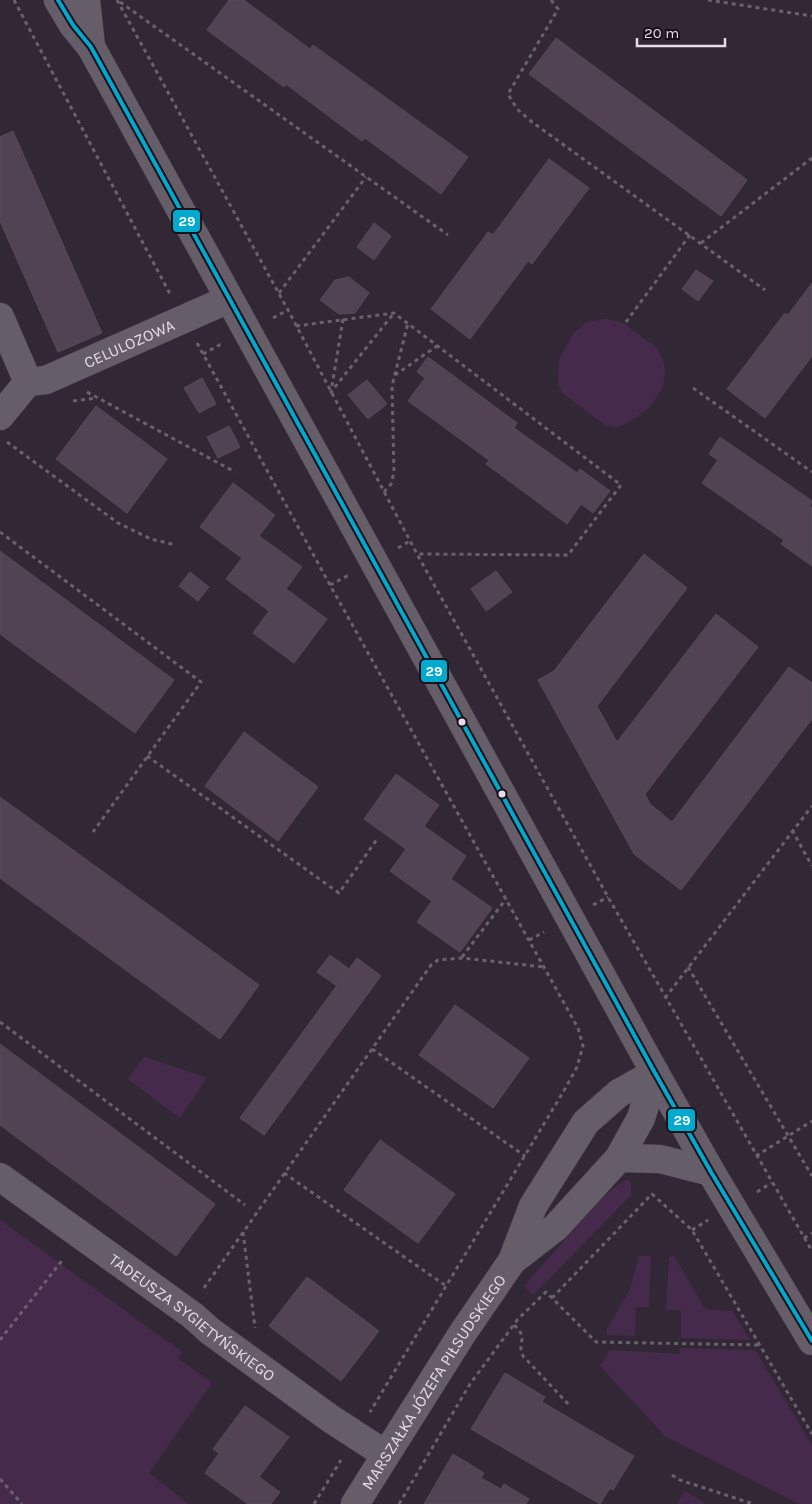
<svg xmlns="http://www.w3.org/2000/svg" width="812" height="1504" font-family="Karla,sans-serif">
<rect width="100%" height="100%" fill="#322835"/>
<!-- green -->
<g fill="#462a4c">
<polygon points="606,319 622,322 658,349 663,359 665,370 663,388 649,408 626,424 617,427 607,426 563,394 558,384 559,360 574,332 587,322"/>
<polygon points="144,1057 207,1078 180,1118 128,1079"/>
<polygon points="628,1179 631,1183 631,1195 533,1295 524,1286 600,1200 616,1186"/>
<polygon points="0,1220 182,1352 178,1358 212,1383 149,1473 189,1504 0,1504"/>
<polygon points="639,1256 651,1256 649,1307 636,1307 635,1336 607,1335 606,1330 630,1290"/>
<polygon points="674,1256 705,1309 732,1311 750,1340 681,1338 681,1310 666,1310 669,1257"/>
<polygon points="680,1348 755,1350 812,1445 812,1504 799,1504 665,1436 600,1366 610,1350 680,1354"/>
<polygon points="685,1491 706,1504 677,1504"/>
</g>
<!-- building -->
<g fill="#514354" stroke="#544c57">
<polygon points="229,0 244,0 310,49 313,45 468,157 441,194 365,138 362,141 286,84 284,87 207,30"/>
<polygon points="556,38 747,180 721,216 529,74"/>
<polygon points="13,131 102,333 58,352 0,221 0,137"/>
<polygon points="549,159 589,188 532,264 528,261 470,339 431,309 488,232 493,235"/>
<polygon points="374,223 391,236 374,260 357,247"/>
<polygon points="696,270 713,281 698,301 682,289"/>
<polygon points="349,277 369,293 355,313 339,314 320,300 335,280"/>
<polygon points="812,283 812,356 765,418 727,389 785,313 788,315"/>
<polygon points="428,357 517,423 514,428 577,473 580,469 610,491 593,513 581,504 567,524 486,464 489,460 408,401 425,378 417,372"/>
<polygon points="202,378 216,404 199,413 184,388"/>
<polygon points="367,380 387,404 368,419 348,395"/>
<polygon points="96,406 167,459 127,513 56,459"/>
<polygon points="229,426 240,447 218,458 207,437"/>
<polygon points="720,437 812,501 810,506 812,508 812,566 781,544 784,540 702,483 718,460 709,454"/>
<polygon points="233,483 275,515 259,536 302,567 286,589 327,619 294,663 253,633 269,611 226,579 242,558 200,527"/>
<polygon points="0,551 174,680 135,733 0,634"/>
<polygon points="644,554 687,588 597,706 617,742 716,614 758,647 645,794 650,804 672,822 789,667 812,683 812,719 681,890 634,854 538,680 554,671"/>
<polygon points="496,571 512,592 486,611 471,589"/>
<polygon points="190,572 209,587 198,601 179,586"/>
<polygon points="244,732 318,787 278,841 205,786"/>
<polygon points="396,774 439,805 424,826 466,856 451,879 492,908 460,952 417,922 432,901 390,871 406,849 364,819"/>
<polygon points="0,797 259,985 220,1039 0,878"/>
<polygon points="330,955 349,969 337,986 317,972"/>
<polygon points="357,958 381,976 264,1135 240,1118"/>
<polygon points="455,1005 529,1058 493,1108 419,1055"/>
<polygon points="0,1044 215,1204 176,1256 0,1125"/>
<polygon points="380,1140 455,1194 418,1243 344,1190"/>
<polygon points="307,1277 379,1331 341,1381 269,1326"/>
<polygon points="505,1373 545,1397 542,1402 634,1456 613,1490 610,1488 600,1504 471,1429"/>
<polygon points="245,1406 289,1437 259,1477 280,1492 271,1504 248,1504 205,1473 219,1453 213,1449"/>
<polygon points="453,1454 484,1473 481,1478 501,1489 504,1484 529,1499 526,1504 424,1504"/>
</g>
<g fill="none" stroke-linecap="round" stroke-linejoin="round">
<!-- street casing -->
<g stroke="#4f4651" stroke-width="29">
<g id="street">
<polyline points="0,317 28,382 0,416"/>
<path id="s1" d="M28 382 46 380 229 299"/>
<polyline points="619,1158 660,1159 711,1172"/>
<path id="s2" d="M0 1177 192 1315 210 1331 331 1419 385 1454"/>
<polyline points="512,1261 556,1227 619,1158 641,1118 655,1073"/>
<path id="s3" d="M355 1504 462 1334 512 1261 533 1206 586 1122 619 1093 655 1073"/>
</g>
</g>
<!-- secondary casing -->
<g stroke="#4f4651" stroke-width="29">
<g id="secondary">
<polyline points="58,0 73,25 91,47 655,1073 711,1172 812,1341"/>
<polyline points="86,0 91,47"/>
</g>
</g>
<!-- path -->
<g stroke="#69626b" stroke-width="3" stroke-dasharray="4 4" stroke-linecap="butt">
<polyline points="14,0 170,294"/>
<polyline points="117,0 288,310 417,554 608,897 812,1251"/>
<polyline points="551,0 558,9 508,94 517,109 532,122 765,290"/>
<polyline points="708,0 812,16"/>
<polyline points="120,2 448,235"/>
<polyline points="701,243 812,158"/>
<polyline points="279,293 366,177"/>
<polyline points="273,318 288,310"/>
<polyline points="343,319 331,392 394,313"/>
<polyline points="626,322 690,235"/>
<polyline points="296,326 394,313 621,485 568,555 418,554"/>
<polyline points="197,343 330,585 578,1028 583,1046 577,1067 562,1094 370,1412"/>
<polyline points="203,354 223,343"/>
<polyline points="395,375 437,346"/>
<polyline points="693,388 812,472"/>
<polyline points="87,392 235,472"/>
<polyline points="73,401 97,398"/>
<polyline points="7,442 118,523 151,539 176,545"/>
<polyline points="384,492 391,484 394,472 392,386 408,323"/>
<polyline points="0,532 201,682 93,832"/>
<polyline points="398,548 410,541"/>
<polyline points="330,585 349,575"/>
<polyline points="147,756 339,893 378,838"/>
<polyline points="792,830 812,866"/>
<polyline points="593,905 608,897"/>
<polyline points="529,940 544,932"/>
<polyline points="462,957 506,899"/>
<polyline points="688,967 812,1176"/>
<polyline points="665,998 812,806"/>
<polyline points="0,1022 245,1205"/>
<polyline points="372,1049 525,1156"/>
<polyline points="756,1156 812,1121"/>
<polyline points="284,1173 446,1286"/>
<polyline points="757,1192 771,1183"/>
<polyline points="692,1230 708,1220"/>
<polyline points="243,1232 255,1328"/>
<polyline points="804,1238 812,1233"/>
<polyline points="204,1288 431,965 438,960 462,958 544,967"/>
<polyline points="552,1298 652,1194 692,1230 812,1434"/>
<path d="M514 1325C530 1340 516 1341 523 1356L570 1406"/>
<polyline points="0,1340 64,1258"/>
<polyline points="672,1475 680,1480 753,1504"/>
<polyline points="0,1479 22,1504"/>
<polyline points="314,1504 341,1460"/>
<polyline points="399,1504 470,1384 518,1319 546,1292 596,1342 759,1345"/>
</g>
<!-- street -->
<use href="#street" stroke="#655d67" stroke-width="28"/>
<!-- secondary -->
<use href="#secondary" stroke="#655d67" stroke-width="28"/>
<!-- bus-1 casing -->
<g stroke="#18101a" stroke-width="8">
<polyline id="bus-1" points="58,0 73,25 91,47 655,1073 711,1172 812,1341"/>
</g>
<!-- bus-1 -->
<use href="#bus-1" stroke="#00a9ce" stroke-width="4"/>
</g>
<!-- markers -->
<g fill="#e7dae9" stroke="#18101a" stroke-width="2">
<circle cx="462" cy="722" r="4.5"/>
<circle cx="502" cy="794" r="4.5"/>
</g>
<g text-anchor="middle" stroke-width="4.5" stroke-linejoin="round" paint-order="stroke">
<!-- street labels -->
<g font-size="16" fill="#e7dae9" stroke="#18101a">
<text dy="6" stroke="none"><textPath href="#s1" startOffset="109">CELULOZOWA</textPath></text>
<text dy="6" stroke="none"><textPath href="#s2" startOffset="238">TADEUSZA SYGIETYŃSKIEGO</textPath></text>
<text dy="6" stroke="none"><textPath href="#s3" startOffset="145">MARSZAŁKA JÓZEFA PIŁSUDSKIEGO</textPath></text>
</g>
</g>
<g stroke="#18101a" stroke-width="2">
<rect x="172" y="209" width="29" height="24" rx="5" fill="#00a9ce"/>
<rect x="420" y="659" width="28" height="24" rx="5" fill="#00a9ce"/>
<rect x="667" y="1108" width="29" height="24" rx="5" fill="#00a9ce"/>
</g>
<g font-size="14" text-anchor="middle" font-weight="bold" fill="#fff">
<text x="187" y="226">29</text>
<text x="434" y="676">29</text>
<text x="682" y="1125">29</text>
</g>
<!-- scale -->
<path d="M637 38v8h88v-8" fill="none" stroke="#e7dae9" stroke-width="2.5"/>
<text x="644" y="38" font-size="15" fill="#e7dae9" stroke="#18101a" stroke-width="4" paint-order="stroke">20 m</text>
</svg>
